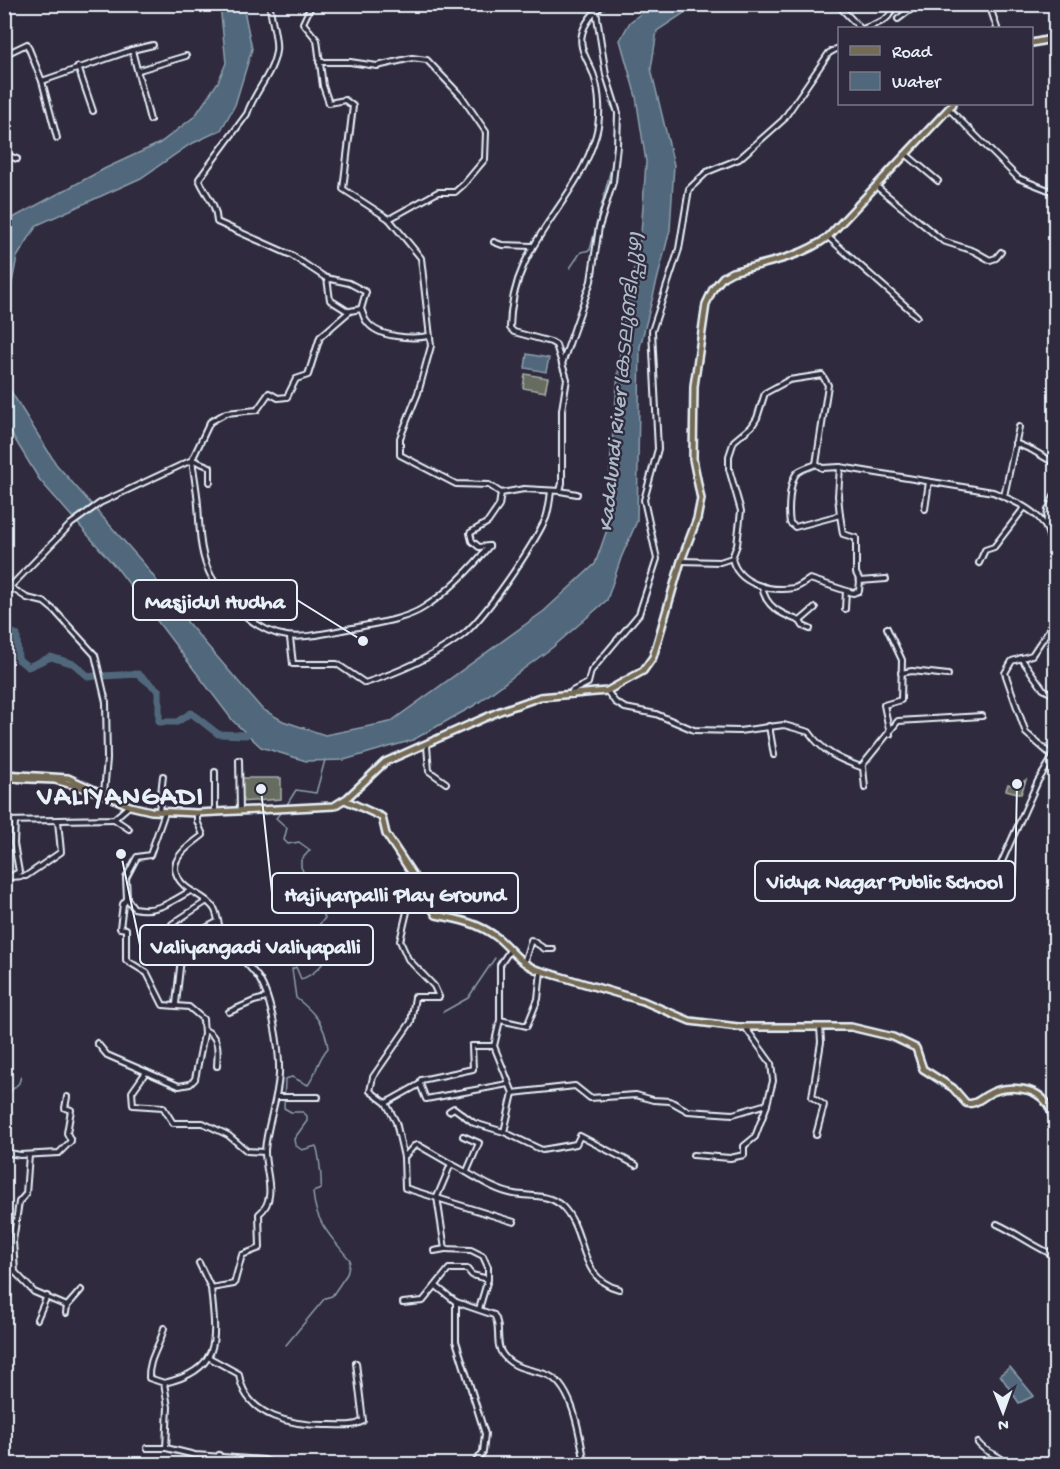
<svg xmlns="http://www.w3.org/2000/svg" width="1060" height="1469" font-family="'Gochi Hand','Noto Sans Malayalam',sans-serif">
<rect width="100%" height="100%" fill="#2f2a3d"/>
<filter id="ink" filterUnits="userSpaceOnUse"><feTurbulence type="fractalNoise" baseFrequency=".0167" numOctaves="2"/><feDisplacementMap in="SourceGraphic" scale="12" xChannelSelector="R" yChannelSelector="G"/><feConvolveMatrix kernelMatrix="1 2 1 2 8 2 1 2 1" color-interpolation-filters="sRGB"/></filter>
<g filter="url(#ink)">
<!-- green -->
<g fill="#666c5e" stroke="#a7aeab" stroke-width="1.5">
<polygon points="525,374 548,378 545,392 523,388"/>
<polygon points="241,778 281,778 281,799 240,802"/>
<polygon points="1026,780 1021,794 1006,790 1008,784 1014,786"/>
</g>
<!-- water -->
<g fill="#51687c" stroke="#8d9fae" stroke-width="1.5">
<polygon points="220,5 243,5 252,49 235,105 221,130 189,145 141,178 37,225 17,257 5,318 4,227 7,221 106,168 160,143 195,116 218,82 226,63"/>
<polygon points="652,5 696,5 657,31 651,69 674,165 670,230 640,347 637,521 621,558 607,600 553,647 475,705 413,740 344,760 306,761 261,747 233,721 120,572 39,479 5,423 4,364 7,385 56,464 145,565 188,623 262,709 283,721 325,735 390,722 544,611 595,564 609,524 610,465 622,329 641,234 646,162 636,97 620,40 630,22"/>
<polygon points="527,354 549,358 546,372 525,368"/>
<polygon points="1010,1367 1034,1396 1019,1403 1000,1375"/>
</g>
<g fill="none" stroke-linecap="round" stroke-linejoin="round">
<!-- stream -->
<g stroke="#8d9fae" stroke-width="1.5">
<polyline points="609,102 617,115"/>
<polyline points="570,268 581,252 590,250 615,153"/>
<polyline points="286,806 296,790 316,793 325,760"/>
<path d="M281 812 276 818 287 828 284 840 288 844 299 842 310 850 301 860V867L325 918 318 926V936C322 939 327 942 328 947 331 960 312 976 301 979L296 967 292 969 296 998C314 1012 325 1024 328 1048 317 1060 317 1073 308 1085L292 1077 285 1079 284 1108 291 1112H303L307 1116V1121L294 1139 295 1145 302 1150 316 1146C319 1152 322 1181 321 1189L313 1192C315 1223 332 1238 350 1260L347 1274 332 1296 325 1298 286 1345"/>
<polyline points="443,1012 468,998 495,958"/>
<polyline points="4,1098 19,1083 21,1076"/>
</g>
<!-- river -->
<g stroke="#51687c" stroke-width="7">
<polyline points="4,628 17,635 18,659 28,667 51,657 74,664 89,677 95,676"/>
<polyline points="102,676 138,674 159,691 159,722 177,722 191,713 218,734 246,735 254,729"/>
</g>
<!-- minor casing -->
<g stroke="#e8f1f8" stroke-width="8">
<g id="minor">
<path d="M270 4C270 19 278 37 276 51 273 74 254 92 247 114L199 179C206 196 216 202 217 222L291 255 326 278 349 283 366 292 361 309"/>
<path d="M312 4 303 23 317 40 323 86 329 103 345 100 353 106 343 189 389 219 421 258 431 346 418 393 400 438V455L456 484 489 485 501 493 524 489 560 491 562 483V410L567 379 556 345 551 342 514 332 510 328C511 242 575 208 596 135 601 118 600 93 594 76 591 66 584 57 582 47 578 30 591 14 604 4"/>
<polyline points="837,4 860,28"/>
<polyline points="989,4 997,28"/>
<polyline points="898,19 918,4"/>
<path d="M865 28C877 23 891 21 893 6L910 10"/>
<polyline points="132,50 153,45"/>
<polyline points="4,55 27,44 42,81 132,50 150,120"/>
<polyline points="319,62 350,62 377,66 412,58 427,60 462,97 486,132 485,159 464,184 455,192 438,192 389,219"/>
<polyline points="78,67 93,111"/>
<polyline points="139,70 186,56"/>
<polyline points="42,81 57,138"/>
<polyline points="949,109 1018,178 1051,191"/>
<polyline points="4,154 17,159"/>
<polyline points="907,155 938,181"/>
<polyline points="877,187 943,241 974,251 990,260 996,258 1001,252"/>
<polyline points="828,237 917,316"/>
<polyline points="494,242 502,245 532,246"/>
<polyline points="327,278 330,300 349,312"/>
<path d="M361 309C363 313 364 319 367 322 378 338 413 339 429 336"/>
<polyline points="562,364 591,281 599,227 613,182 617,146 618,113 606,75 596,11"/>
<polyline points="1056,406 1056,414"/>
<polyline points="1015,443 1032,450 1056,464"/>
<path d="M192 460C194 475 197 490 198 505 200 529 199 553 211 576 218 589 229 601 240 611 280 649 308 636 358 627 378 623 406 619 423 608 447 593 472 568 489 546"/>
<polyline points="193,460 210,467 210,482"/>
<path d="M816 464C810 467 803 468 798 472 789 479 788 512 790 523L795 527 840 515 838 496 840 467"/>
<polyline points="560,491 577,494"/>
<polyline points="1004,496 1019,427"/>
<polyline points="925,509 929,482"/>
<polyline points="840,515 843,534 856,538 856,573 860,581"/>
<polyline points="1046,526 1048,510 1056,492"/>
<polyline points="489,546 479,547 472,541 470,533 488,522 499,506 501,493"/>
<path d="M732 558C737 584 770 592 794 588 799 587 805 582 810 579L853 593 859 591 860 581 886 579"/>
<path d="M681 561 720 562 732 558 737 545 741 511 729 469V456L734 441 752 426 757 418 765 393 789 380 822 375 828 385 816 464 822 468 840 467 993 492C1010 499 1040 511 1047 530 1051 540 1052 552 1056 562"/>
<polyline points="979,563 985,550 994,547 1024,508"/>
<polyline points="4,583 27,598 44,602 55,611 95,655 106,702 107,759 104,793"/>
<path d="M762 586C765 607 781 614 800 621L815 608"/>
<polyline points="10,587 71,524 100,503 192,460 210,422 226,413 257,410 269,393 278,398 287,397 296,379 308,375 320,337 350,311 361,309"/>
<polyline points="845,609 846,591"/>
<polyline points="1056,619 1032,655 1012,661 1005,673 1026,733 1056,759"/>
<polyline points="800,621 803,626 810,629"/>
<polyline points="887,628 902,660 901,700 884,705 890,734"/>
<path d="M290 638 293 664H337L365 683C397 673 432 657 460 637 484 620 533 546 546 518 549 509 550 500 551 491"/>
<polyline points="1021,658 1043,689 1056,696"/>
<polyline points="901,673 912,671 948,675"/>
<path d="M607 691 615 702 625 708 656 714 694 730 739 731 784 725 809 732C823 752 838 759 861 767L898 721 982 716"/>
<polyline points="572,695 572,691 588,683 591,671 639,614 657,559 644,500 658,449 652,331 679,249 689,189 707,172 739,159 783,120 829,53 840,47"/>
<polyline points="769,726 774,755"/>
<polyline points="427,746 429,771 446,783"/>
<polyline points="239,760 240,811"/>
<polyline points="863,767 865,788"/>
<polyline points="215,772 215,812"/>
<polyline points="159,811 163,776"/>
<path d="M197 813V821L203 835C193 843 170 857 176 873 182 892 206 894 215 910 218 917 218 924 221 931 231 949 246 962 258 977 272 998 280 1049 279 1074 278 1100 267 1124 265 1150 264 1171 279 1198 259 1214L260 1248 242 1255 234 1284 211 1288 199 1263"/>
<polyline points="114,819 129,829"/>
<polyline points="4,821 114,819 129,806"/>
<polyline points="9,877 26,876 61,852 58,821"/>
<polyline points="995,877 1038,781 1053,757"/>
<polyline points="415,878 400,941 408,959 434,986 439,997 415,997 411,1022 373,1077 370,1091 386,1103 396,1122 404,1157 405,1188 514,1222"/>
<polyline points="4,883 9,877 19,872 14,844 15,821"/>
<path d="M127 899 134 908C157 913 171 902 190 891"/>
<polyline points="172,924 207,901"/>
<polyline points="4,948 7,953"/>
<polyline points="524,963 531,940 545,949 553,949"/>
<polyline points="176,1004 183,940 217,922"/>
<polyline points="229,1012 254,1001 266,998"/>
<polyline points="500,1020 527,1026 538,999 541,971"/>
<path d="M205 1030C220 1037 218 1051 217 1066"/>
<polyline points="97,1043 107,1055 179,1086 190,1084 195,1079 204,1034 203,1019 189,1007 163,1005 147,973 126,960 126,929 120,928 123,904 127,899 126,878 137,857 150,855 165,812"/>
<polyline points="494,1046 513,1093 575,1086 590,1098 636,1095 653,1100 670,1101 688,1111 733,1114 767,1104 773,1081 771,1063 745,1027"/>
<polyline points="146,1072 132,1092 133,1105 163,1107 173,1123 203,1123 228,1135 247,1151 265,1152"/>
<polyline points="420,1084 426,1099 508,1084"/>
<polyline points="276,1097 318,1097"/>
<polyline points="386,1103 420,1084 421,1080 473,1069 472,1046 494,1046 500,1020 500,965 510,950"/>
<polyline points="449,1111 454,1108 474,1123 504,1132 513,1093"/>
<polyline points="504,1132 542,1150 576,1144 580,1136 636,1165"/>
<polyline points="816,1135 824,1105 812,1097 821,1042 820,1027"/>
<polyline points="463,1136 479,1143 467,1171"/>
<polyline points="4,1152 20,1155 59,1153 71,1141 67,1133 71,1110 65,1108 67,1097"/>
<polyline points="29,1155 26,1194 19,1202 13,1241 15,1272 34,1292 67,1306 66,1313"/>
<polyline points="693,1155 730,1158 744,1155 744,1146 755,1137 767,1105"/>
<polyline points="405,1156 414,1146 418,1145 451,1164"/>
<path d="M997 1224C1017 1233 1034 1247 1056 1256"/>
<polyline points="434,1251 445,1249"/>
<polyline points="4,1260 12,1261"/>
<path d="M488 1279V1267L483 1256 471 1250 445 1249 437 1197 451 1164C472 1174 491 1190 514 1194 530 1197 548 1193 562 1206 588 1232 577 1279 619 1289"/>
<polyline points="436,1286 456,1302 456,1341 485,1434 483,1452 474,1464"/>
<path d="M211 1288C216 1338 223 1370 164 1383L168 1407 166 1448 195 1455 264 1460 275 1464"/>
<path d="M456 1302 494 1315C502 1326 494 1344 503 1355 514 1369 529 1369 545 1374 574 1383 580 1439 585 1464"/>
<polyline points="403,1303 423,1301 449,1269 467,1269 472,1275 488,1279 479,1309"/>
<polyline points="67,1306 81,1290"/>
<polyline points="37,1319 47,1296"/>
<path d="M164 1328C160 1346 148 1359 149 1378L164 1383"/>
<path d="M208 1357 239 1374C245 1418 295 1426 331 1425 342 1425 354 1427 363 1421L356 1363"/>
<path d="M978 1443C986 1454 1000 1454 1007 1464"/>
<polyline points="147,1448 166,1448"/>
<polyline points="215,1464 219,1455"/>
</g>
</g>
<!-- major casing -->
<g stroke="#e8f1f8" stroke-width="10">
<g id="major">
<polyline points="1032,43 1056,38"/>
<path d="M4 774 68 778 130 806 151 811 197 813 334 806 347 798 385 762 500 711 540 697 607 691 643 671 653 657 681 561 697 519 701 499 693 459 694 386 706 304 713 289 723 277 732 272C765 263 800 258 828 237L953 104"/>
<polyline points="4,778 55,780 97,792"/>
<path d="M345 800 382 817 386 834 415 878 430 888 428 902 436 915C458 919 479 923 498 938 511 949 518 961 535 969L643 1001 690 1021 738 1027H851L893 1037 916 1048 923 1069 953 1088 966 1103C975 1105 980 1099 987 1095 1004 1085 1036 1085 1048 1105 1051 1110 1052 1117 1056 1122"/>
</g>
</g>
<!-- minor -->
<use href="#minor" stroke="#2f2a3d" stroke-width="4"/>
<!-- major -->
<use href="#major" stroke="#746b55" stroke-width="5"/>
</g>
</g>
<g text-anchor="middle" stroke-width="4.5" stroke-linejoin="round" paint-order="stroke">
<!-- water labels -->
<g font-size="22" font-style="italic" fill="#acbac6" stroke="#2f2a3d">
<text transform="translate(619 382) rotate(-84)" y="8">Kadalundi River (കടലുണ്ടിപ്പുഴ)</text>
</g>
<!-- district labels -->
<g font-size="27" font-weight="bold" letter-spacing="1.5" fill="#e8f1f8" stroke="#2f2a3d">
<text x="121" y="804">VALIYANGADI</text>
</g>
</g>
<!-- callouts -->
<path fill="none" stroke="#e8f1f8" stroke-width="2" d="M363 641L297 600M1017 784L1015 881M261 789L272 893M121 854L140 945"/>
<g fill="#e8f1f8" stroke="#2f2a3d" stroke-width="2">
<circle cx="363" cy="641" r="6"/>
<circle cx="1017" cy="784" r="6"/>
<circle cx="261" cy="789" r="6"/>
<circle cx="121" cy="854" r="6"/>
</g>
<g fill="#2f2a3d" stroke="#e8f1f8" stroke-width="2">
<rect x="133" y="580" width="164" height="40" rx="6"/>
<rect x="755" y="861" width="260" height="40" rx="6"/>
<rect x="272" y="873" width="246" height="40" rx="6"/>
<rect x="140" y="925" width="233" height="40" rx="6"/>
</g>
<g font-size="22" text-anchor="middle" font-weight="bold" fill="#e8f1f8">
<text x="215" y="608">Masjidul Hudha</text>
<text x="885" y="888">Vidya Nagar Public School</text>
<text x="395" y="901">Hajiyarpalli Play Ground</text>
<text x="256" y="953">Valiyangadi Valiyapalli</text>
</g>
<!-- margin -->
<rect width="1060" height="1469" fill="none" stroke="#2f2a3d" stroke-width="24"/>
<rect x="12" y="12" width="1036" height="1445" fill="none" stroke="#e8f1f8" stroke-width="2" filter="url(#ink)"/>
<!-- legend -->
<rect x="838" y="27" width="195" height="78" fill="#2f2a3d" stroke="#797a88" stroke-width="1.5"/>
<rect x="850" y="46" width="30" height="9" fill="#746b55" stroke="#797a88" stroke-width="1.5"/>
<text x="892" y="57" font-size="18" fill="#e8f1f8">Road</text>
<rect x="850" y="72" width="30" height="18" fill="#51687c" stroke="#797a88" stroke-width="1.5"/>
<text x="892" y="87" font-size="18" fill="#e8f1f8">Water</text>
<!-- north arrow -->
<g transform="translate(1003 1412) rotate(179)" stroke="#2f2a3d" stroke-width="4.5" paint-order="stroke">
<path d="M0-4.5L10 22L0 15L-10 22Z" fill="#e8f1f8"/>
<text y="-9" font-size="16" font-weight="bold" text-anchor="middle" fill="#e8f1f8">N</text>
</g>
</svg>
